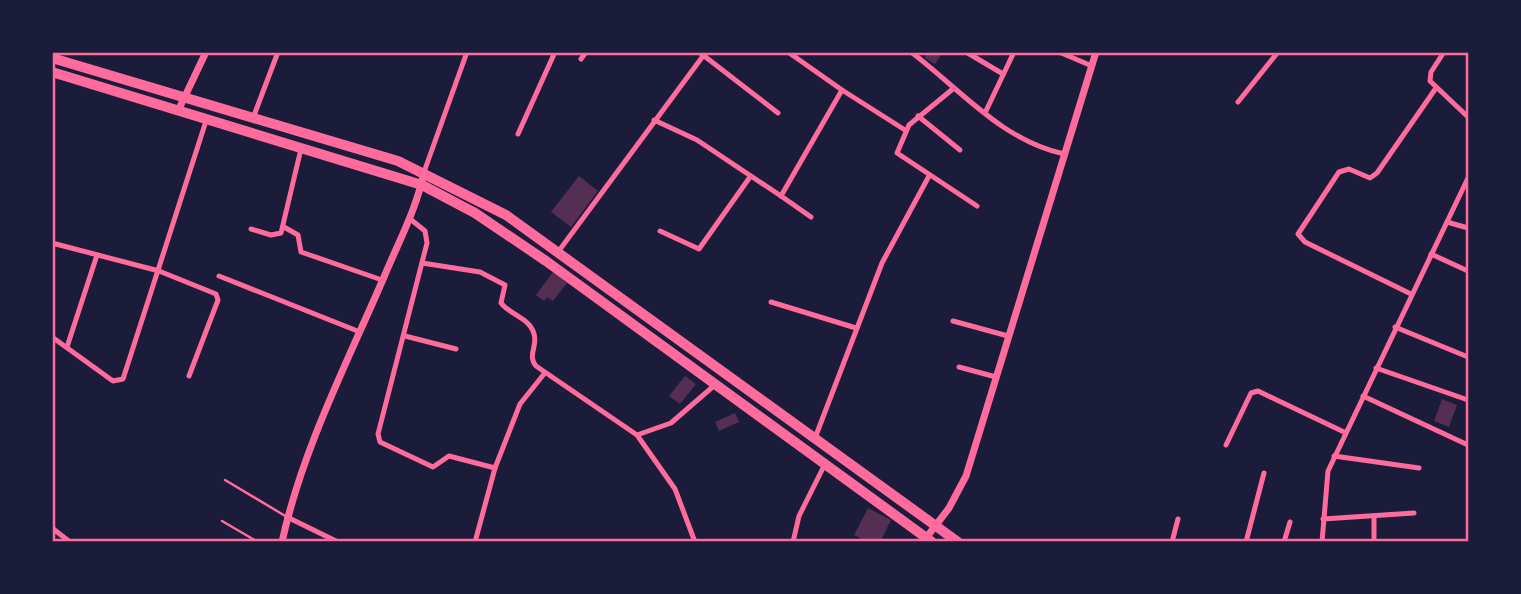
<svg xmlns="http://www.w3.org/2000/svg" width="1521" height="594" font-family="'Noto Serif',serif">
<rect width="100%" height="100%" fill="#1b1b3a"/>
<!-- building -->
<g fill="#542f53">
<polygon points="928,52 943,52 935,64 925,58"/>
<polygon points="579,176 598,191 571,227 551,212"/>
<polygon points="553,272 567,283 553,301 547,297 544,301 536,295"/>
<polygon points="685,376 696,384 680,404 669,396"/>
<polygon points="1442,399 1457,405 1449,427 1434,421"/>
<polygon points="735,413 739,422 719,431 715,422"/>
<polygon points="868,508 891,520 880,542 867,542 854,535"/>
</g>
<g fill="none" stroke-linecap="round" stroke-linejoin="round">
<!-- service -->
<g stroke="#ff6b9d" stroke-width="2.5">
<polyline points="52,53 53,52"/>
<polyline points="225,480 287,517"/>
<polyline points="222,521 258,542"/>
</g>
<!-- minor -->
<g stroke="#ff6b9d" stroke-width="5">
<polyline points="699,52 778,113"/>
<path d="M911 52C960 89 1001 140 1064 154"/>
<polyline points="966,52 1003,74"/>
<polyline points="1059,52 1092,66"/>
<polyline points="1444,52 1431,72 1430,81 1468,117"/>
<polyline points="581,59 586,52"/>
<polyline points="954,88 909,125 897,153 977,206"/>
<polyline points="842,90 905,130"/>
<polyline points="1238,102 1278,52"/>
<polyline points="985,113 1014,52"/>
<polyline points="918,116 960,150"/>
<polyline points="253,118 278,52"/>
<polyline points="654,120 697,140 781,196 842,90 788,52"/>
<polyline points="518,134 555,52"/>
<polyline points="424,172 467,52"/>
<polyline points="781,196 811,217"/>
<polyline points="52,198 52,210"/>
<polyline points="409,218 425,231 427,243 378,434 380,442 433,467 449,456 495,468 520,404 544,374"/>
<polyline points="1447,222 1468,228"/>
<polyline points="284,227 298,235 301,252 382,280"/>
<polyline points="251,229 271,235 281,233 301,149"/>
<polyline points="660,231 699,249 750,177"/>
<polyline points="52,243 159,271 216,294 218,300 189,376"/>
<polyline points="558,252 706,52"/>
<polyline points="1431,254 1468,271"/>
<path d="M422 263 480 272 505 285 501 303C510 315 530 318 534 334 538 346 527 355 536 366L637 435"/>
<polyline points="219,276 360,332"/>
<polyline points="1411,294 1305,242 1298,234 1339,172 1349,169 1370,178 1377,173 1436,88"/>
<polyline points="771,302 856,328"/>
<polyline points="953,321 1008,336"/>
<polyline points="1395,327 1468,357"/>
<polyline points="405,336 456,349"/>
<polyline points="52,337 113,381 123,379 206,121"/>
<polyline points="67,347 97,255"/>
<polyline points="959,367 996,377"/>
<polyline points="1376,368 1468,400"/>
<polyline points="1363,396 1468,445"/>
<polyline points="815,438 882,263 929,176"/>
<polyline points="1226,445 1251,393 1258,391 1344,432"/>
<polyline points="1334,456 1419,468"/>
<polyline points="1374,516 1374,542"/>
<polyline points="287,517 338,542"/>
<polyline points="1323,519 1414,513"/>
<polyline points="52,528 70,542"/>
<polyline points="475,542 495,468"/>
<polyline points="695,542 675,489 637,435 671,423 716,384"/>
<polyline points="793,542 799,516 825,464"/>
<polyline points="1172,542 1178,519"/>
<polyline points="1246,542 1264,473"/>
<polyline points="1284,542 1290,522"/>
<polyline points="1322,542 1328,471 1468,178"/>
</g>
<!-- tertiary -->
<g stroke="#ff6b9d" stroke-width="7">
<polyline points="178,111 206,52"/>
<polyline points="926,538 949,508 966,476 1096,52"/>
<path d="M282 542C302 450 347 363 384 277 398 243 417 208 424 172"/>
</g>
<!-- trunk -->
<g stroke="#ff6b9d" stroke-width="10">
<polyline points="52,58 398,161 506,215 958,542"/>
<polyline points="52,72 422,185 475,213 546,261 932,542"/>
</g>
</g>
<!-- border -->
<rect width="1521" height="594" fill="none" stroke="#1b1b3a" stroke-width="108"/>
<rect x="54" y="54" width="1413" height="486" fill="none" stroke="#ff6b9d" stroke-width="2.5"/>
</svg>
